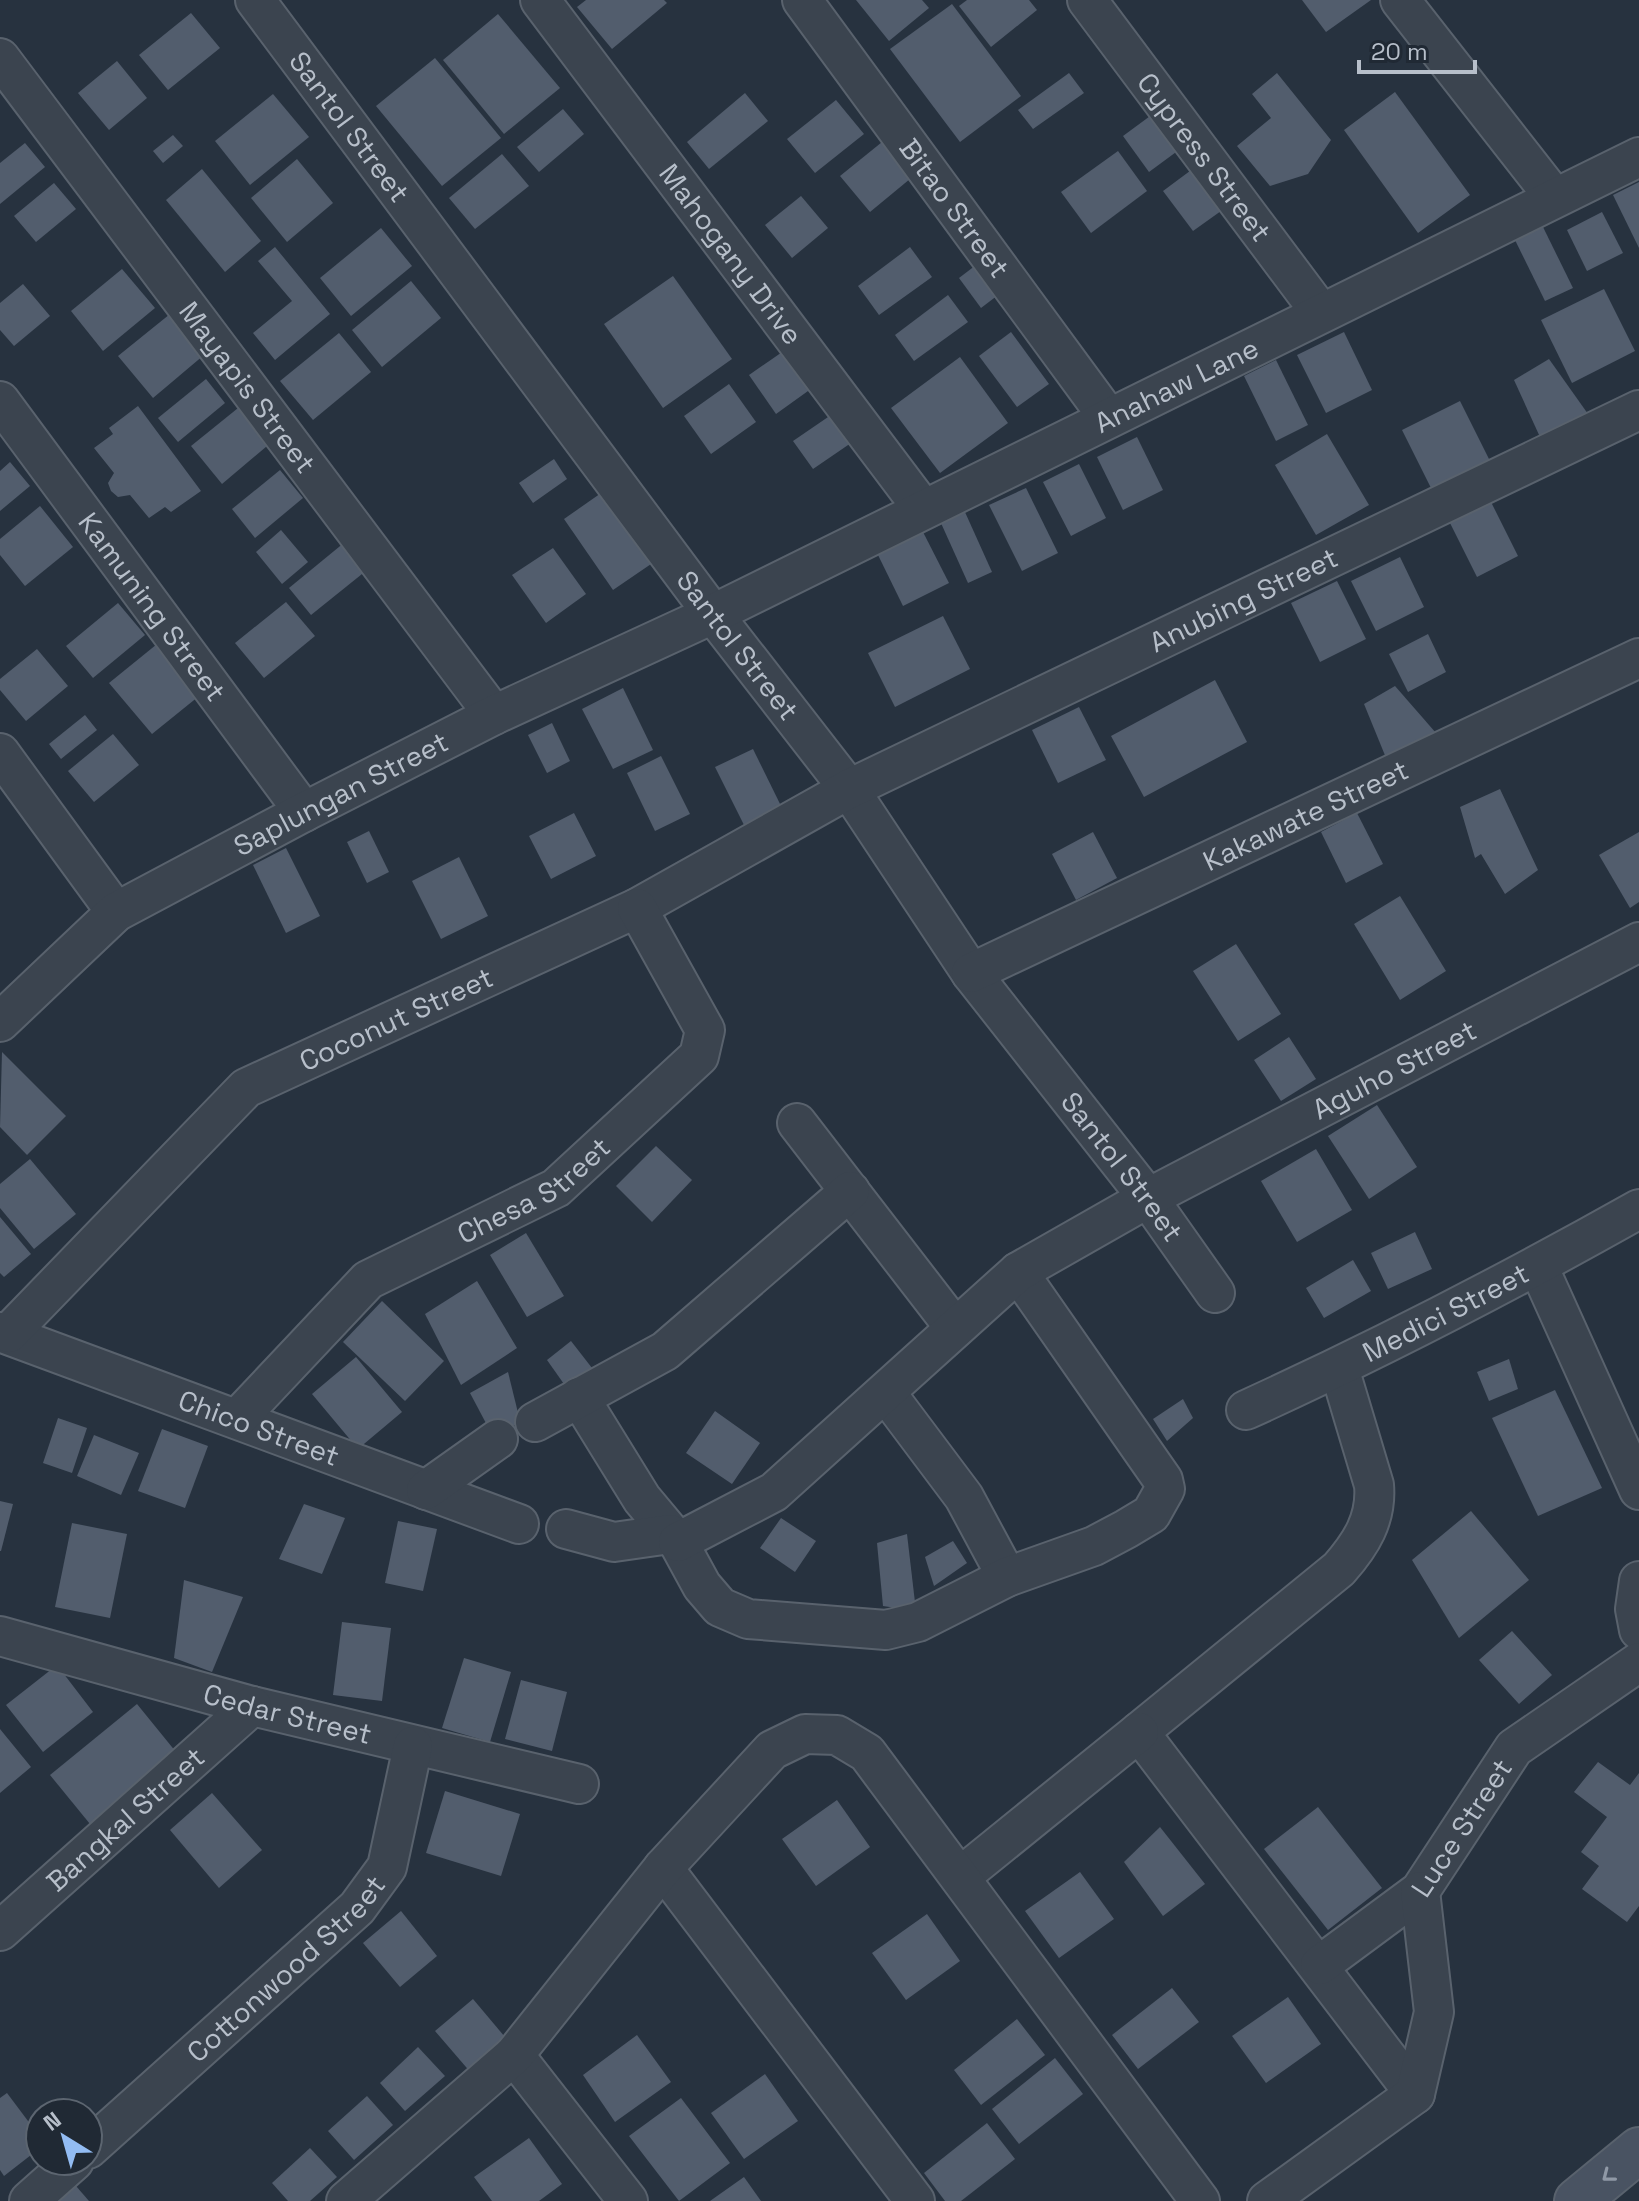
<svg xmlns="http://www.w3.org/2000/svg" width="1639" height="2201" font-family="'Space Grotesk',sans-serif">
<rect width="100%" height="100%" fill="#27323f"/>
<!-- building -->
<g fill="#525d6d">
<polygon points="586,0 664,0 667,3 612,49 577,7"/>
<polygon points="856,0 922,0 929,8 889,41"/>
<polygon points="967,0 1029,0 1037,10 991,47 959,6"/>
<polygon points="1302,0 1371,0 1326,32"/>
<polygon points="952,4 1021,96 960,142 890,49"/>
<polygon points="191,13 220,48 168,90 139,55"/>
<polygon points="498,14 560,88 504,134 443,60"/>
<polygon points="435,58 501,138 442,186 376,106"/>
<polygon points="117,61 147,98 109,130 78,93"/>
<polygon points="1069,73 1084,93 1033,129 1018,110"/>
<polygon points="1277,73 1331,140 1308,174 1270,186 1237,146 1271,118 1252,94"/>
<polygon points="1395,92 1470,195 1418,233 1344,130"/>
<polygon points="745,93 768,121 709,169 687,142"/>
<polygon points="273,94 309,137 250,185 215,141"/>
<polygon points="836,100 864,134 815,173 787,139"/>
<polygon points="1161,108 1187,144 1149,172 1123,136"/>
<polygon points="563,109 584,134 539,172 517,147"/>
<polygon points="173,135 183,146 163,163 153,151"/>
<polygon points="887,138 916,174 870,212 840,176"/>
<polygon points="25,143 45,167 0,204 0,163"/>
<polygon points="1118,151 1147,191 1091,233 1061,192"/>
<polygon points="502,154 529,186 475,229 449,198"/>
<polygon points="297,159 333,203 287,242 251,198"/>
<polygon points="1198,165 1228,206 1193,231 1163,191"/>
<polygon points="202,169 261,241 225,272 166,200"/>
<polygon points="1639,182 1639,248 1613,195"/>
<polygon points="54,183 76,209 36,242 14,216"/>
<polygon points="801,196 828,228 792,258 765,225"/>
<polygon points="1602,212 1623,253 1587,271 1567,230"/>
<polygon points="1543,227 1573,288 1545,301 1515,240"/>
<polygon points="381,228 412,266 351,316 320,278"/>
<polygon points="275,247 330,314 275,360 253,333 292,301 258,261"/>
<polygon points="910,247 932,277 879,315 858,286"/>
<polygon points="980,262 1002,292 981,308 959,278"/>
<polygon points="122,269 155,308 103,351 71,311"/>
<polygon points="673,276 732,359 663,408 604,324"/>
<polygon points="411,281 441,318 382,367 352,330"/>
<polygon points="23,284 50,316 14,346 0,330 0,303"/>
<polygon points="1604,289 1635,351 1572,383 1541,320"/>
<polygon points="948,295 968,322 914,361 895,335"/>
<polygon points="170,314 204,355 153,398 118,356"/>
<polygon points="1011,332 1049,384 1017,407 979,356"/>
<polygon points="1344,332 1372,390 1326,413 1297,355"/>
<polygon points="339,333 371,372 313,420 280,381"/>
<polygon points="788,348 815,386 776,414 749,375"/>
<polygon points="960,357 1008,423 940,473 891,408"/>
<polygon points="1549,359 1593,421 1545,448 1514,380"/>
<polygon points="1276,360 1308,425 1276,441 1244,376"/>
<polygon points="206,379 225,403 178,442 158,418"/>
<polygon points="729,384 756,422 711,454 684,416"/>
<polygon points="1460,401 1494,469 1436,498 1402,430"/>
<polygon points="243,404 273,441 222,484 191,446"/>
<polygon points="138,406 201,491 171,512 165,507 149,518 130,495 118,497 111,491 108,483 114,473 94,448 113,434 109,428"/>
<polygon points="831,415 851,443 813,469 793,441"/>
<polygon points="1327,434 1369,505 1316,535 1275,465"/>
<polygon points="1137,437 1163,490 1123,510 1097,457"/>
<polygon points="554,459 567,479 533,503 519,483"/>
<polygon points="10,462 30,486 0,511 0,471"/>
<polygon points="1079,464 1106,518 1071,536 1043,482"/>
<polygon points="280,470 303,498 255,538 232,509"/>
<polygon points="1026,488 1058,553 1022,571 989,505"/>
<polygon points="604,491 654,562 613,590 564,519"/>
<polygon points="1490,500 1518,556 1477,577 1449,521"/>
<polygon points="960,501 992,572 968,583 936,512"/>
<polygon points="40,506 73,547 25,586 0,555 0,539"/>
<polygon points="281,530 308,562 282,584 256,552"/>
<polygon points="923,532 949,583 903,606 878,555"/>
<polygon points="345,542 367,570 311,615 289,588"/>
<polygon points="553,548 586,594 546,623 512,575"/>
<polygon points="1400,557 1424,607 1376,631 1351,581"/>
<polygon points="1337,581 1366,639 1320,662 1291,603"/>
<polygon points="286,602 315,636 264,678 235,643"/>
<polygon points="118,603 145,635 93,678 66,646"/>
<polygon points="943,616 970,669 895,707 868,653"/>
<polygon points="1428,634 1446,672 1408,692 1389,654"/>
<polygon points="162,640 204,692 152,734 109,683"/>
<polygon points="37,649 68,686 26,721 0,690 0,679"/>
<polygon points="1215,680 1247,742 1144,797 1111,736"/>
<polygon points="1395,686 1436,733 1391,770 1364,704"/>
<polygon points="623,688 653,750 613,769 582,709"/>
<polygon points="1079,707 1106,760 1058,783 1032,730"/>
<polygon points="85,715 97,730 61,759 49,744"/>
<polygon points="552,723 570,761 547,773 528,735"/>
<polygon points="113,734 139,765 94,802 68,771"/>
<polygon points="753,749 783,810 746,829 715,767"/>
<polygon points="661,756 690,814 655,831 627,773"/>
<polygon points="1500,789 1538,870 1505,894 1481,854 1475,858 1460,807"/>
<polygon points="574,813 596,856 551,879 529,836"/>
<polygon points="1357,813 1383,864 1346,883 1321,832"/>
<polygon points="369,831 389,872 367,883 347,842"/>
<polygon points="1093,832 1117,878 1076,900 1052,854"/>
<polygon points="1639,832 1639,902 1630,908 1599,855"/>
<polygon points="286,848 320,916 286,933 253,865"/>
<polygon points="459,857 488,916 441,939 412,881"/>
<polygon points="1400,896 1446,971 1400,1000 1354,924"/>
<polygon points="1236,944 1281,1014 1238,1041 1193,971"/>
<polygon points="1289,1037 1316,1079 1281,1101 1254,1060"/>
<polygon points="2,1052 66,1116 27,1155 0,1127"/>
<polygon points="1377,1105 1417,1167 1369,1199 1328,1136"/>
<polygon points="656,1146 692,1180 652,1222 616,1186"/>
<polygon points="1316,1149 1352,1210 1297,1242 1261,1181"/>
<polygon points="30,1159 76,1214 34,1249 0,1208 0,1184"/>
<polygon points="0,1217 31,1254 4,1277 0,1273"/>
<polygon points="1415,1232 1432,1269 1388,1289 1371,1253"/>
<polygon points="526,1233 564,1296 527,1317 490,1255"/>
<polygon points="1353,1260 1371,1291 1324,1318 1306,1288"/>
<polygon points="477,1281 517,1348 461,1385 425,1314"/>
<polygon points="382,1301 444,1361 405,1401 343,1342"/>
<polygon points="571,1341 599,1377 571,1394 547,1360"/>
<polygon points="356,1357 402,1412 358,1449 312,1394"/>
<polygon points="1509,1359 1518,1389 1489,1401 1477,1372"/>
<polygon points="508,1372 521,1425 488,1427 470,1393"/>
<polygon points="1555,1390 1602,1488 1538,1516 1492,1418"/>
<polygon points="1183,1399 1193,1418 1167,1441 1153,1419"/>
<polygon points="715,1411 760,1443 732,1484 686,1453"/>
<polygon points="58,1418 87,1428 72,1473 43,1463"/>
<polygon points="162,1429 208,1446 185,1508 138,1491"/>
<polygon points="94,1435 139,1453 121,1495 77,1476"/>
<polygon points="0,1501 13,1504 1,1551 0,1551"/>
<polygon points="304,1504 345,1518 322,1574 279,1559"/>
<polygon points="1471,1511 1529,1580 1459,1638 1412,1560"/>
<polygon points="781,1518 816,1541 795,1572 760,1548"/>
<polygon points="398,1521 437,1529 423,1591 385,1583"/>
<polygon points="72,1523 127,1534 110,1618 55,1607"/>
<polygon points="907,1534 916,1611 883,1606 877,1543"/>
<polygon points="953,1541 967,1563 934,1586 925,1557"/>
<polygon points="184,1580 243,1597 212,1672 174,1658"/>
<polygon points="342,1622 391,1628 382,1701 333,1695"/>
<polygon points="1512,1631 1552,1675 1519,1704 1479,1660"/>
<polygon points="464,1658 511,1672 490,1742 442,1728"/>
<polygon points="57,1665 93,1712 43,1752 6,1705"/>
<polygon points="521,1680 567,1692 552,1751 505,1739"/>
<polygon points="137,1704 176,1752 90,1824 50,1775"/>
<polygon points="0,1729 31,1767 0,1793"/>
<polygon points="1598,1762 1630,1785 1639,1773 1639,1906 1627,1922 1582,1889 1599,1866 1581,1852 1607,1817 1574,1792"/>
<polygon points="445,1791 520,1814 501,1876 426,1853"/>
<polygon points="212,1793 262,1850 219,1888 170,1830"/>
<polygon points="837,1800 870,1847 816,1886 782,1839"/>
<polygon points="1318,1807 1382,1888 1328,1930 1264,1849"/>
<polygon points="1160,1827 1205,1884 1163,1916 1124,1862"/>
<polygon points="1080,1872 1114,1919 1059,1958 1025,1911"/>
<polygon points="401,1911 437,1956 400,1987 363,1943"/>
<polygon points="927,1914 960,1961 906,2000 872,1953"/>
<polygon points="1172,1988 1199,2022 1138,2069 1112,2035"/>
<polygon points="1288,1997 1321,2044 1266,2083 1232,2036"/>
<polygon points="473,1999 510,2043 472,2074 435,2031"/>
<polygon points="1017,2019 1045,2055 981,2105 954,2070"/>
<polygon points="637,2035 671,2082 615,2122 583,2075"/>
<polygon points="418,2047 445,2076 405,2111 380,2083"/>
<polygon points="1055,2058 1083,2094 1019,2144 992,2109"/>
<polygon points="765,2074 798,2121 744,2159 711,2113"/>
<polygon points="7,2093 40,2137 40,2148 4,2176 0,2170 0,2098"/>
<polygon points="367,2096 393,2125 354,2160 328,2131"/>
<polygon points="681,2098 730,2163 679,2201 629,2136"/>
<polygon points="987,2123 1015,2159 961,2201 945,2201 924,2173"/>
<polygon points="529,2138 562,2184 539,2201 492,2201 474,2177"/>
<polygon points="310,2148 337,2177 310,2201 288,2201 272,2183"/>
<polygon points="744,2177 761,2201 710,2201"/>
<polygon points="76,2186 89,2201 58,2201"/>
</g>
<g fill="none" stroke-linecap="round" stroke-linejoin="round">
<!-- street casing -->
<g stroke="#59626d" stroke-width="42">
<g id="street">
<path id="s1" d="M255 0 713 614 849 789 971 973 1148 1198 1215 1293"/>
<path id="s2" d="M540 0 923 509"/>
<path id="s3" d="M802 0 1108 417"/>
<path id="s4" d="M1087 0 1321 313"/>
<polyline points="1400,0 1554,197"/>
<path id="s5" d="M0 58 494 715"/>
<path id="s6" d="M0 401 304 812"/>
<polyline points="0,753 116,912"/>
<path id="s7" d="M971 973 1639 658"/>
<path id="s8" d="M0 1022 116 912 304 812 494 715 713 614 1639 157"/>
<polyline points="797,1123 955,1328"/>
<polyline points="1538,1266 1639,1490"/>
<path id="s9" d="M0 1332 519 1524"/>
<path id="s10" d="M9 1333 246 1088 637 908 849 789 1639 410"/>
<path d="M1339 1368 1374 1485C1377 1519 1361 1544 1339 1569L1139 1732 1415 2094"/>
<polyline points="886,1393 964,1497 1007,1577"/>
<polyline points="579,1397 642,1499 678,1542 702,1586 720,1607 748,1619 886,1630 918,1622 1007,1577 1094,1546 1126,1529 1151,1514 1165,1489 1163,1480 1018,1272"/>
<path id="s11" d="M1246 1410C1380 1349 1511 1281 1639 1209"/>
<path id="s12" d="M237 1419 368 1280 556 1188 699 1056 705 1030 637 908"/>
<polyline points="535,1422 665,1351 850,1191"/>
<polyline points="426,1490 498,1439"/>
<polyline points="566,1529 614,1542 670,1534"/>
<path id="s13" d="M678 1542 774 1492 1018 1272 1148 1198 1639 942"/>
<polyline points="1639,1581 1635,1609 1639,1630"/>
<path id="s14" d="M0 1636 252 1706 579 1784"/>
<polyline points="663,1868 915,2201"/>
<polyline points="960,1877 1139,1732"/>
<path id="s15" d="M0 1931 252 1706"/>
<path id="s16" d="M1320 1965 1420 1891 1514 1748 1639 1662"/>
<polyline points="514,2055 628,2201"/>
<path id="s17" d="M88 2149 357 1908 387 1867 413 1746"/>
<polyline points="29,2201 74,2161"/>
<polyline points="346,2201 514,2055 663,1868 772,1750 805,1734 837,1735 867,1753 1200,2201"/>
<polyline points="1267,2201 1415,2094 1434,2012 1420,1891"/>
</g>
</g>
<!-- secondary casing -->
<g stroke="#59626d" stroke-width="48">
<polyline id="secondary" points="1577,2201 1639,2150"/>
</g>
<!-- street -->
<use href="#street" stroke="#3b444f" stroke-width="38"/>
<!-- secondary -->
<use href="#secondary" stroke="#495362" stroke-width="44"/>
</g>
<!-- one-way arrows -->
<defs><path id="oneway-chevron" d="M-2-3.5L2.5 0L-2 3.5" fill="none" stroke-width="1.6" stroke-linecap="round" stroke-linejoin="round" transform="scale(2)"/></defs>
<use stroke="#9099a6" href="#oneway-chevron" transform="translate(1608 2176) rotate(142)"/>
<g text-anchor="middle" stroke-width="6" stroke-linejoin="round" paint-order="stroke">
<!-- street labels -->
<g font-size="28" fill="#b7bfca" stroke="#202934">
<text dy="10" stroke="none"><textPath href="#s1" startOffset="158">Santol Street</textPath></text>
<text dy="10" stroke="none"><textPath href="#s4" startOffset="196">Cypress Street</textPath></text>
<text dy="10" stroke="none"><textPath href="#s3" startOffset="258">Bitao Street</textPath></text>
<text dy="10" stroke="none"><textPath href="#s2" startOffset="318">Mahogany Drive</textPath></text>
<text dy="10" stroke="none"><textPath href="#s8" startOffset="1344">Anahaw Lane</textPath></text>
<text dy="10" stroke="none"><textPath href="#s5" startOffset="412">Mayapis Street</textPath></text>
<text dy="10" stroke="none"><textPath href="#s10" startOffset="1452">Anubing Street</textPath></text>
<text dy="10" stroke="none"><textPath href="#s6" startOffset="256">Kamuning Street</textPath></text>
<text dy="10" stroke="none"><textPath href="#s1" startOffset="806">Santol Street</textPath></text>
<text dy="10" stroke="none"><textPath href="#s8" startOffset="414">Saplungan Street</textPath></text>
<text dy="10" stroke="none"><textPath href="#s7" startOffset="370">Kakawate Street</textPath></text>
<text dy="10" stroke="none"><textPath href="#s10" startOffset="506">Coconut Street</textPath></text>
<text dy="10" stroke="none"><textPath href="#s13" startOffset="864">Aguho Street</textPath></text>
<text dy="10" stroke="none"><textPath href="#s1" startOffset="1454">Santol Street</textPath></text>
<text dy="10" stroke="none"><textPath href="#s12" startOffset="380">Chesa Street</textPath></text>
<text dy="10" stroke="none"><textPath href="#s11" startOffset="222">Medici Street</textPath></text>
<text dy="10" stroke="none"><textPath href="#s9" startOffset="276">Chico Street</textPath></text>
<text dy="10" stroke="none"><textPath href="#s14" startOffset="298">Cedar Street</textPath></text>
<text dy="10" stroke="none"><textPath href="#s15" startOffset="168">Bangkal Street</textPath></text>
<text dy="10" stroke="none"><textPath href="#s16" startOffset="200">Luce Street</textPath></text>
<text dy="10" stroke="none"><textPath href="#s17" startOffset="268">Cottonwood Street</textPath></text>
</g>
</g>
<!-- north arrow -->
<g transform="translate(64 2137) rotate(323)"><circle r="38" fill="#202934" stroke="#5c6570" stroke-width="2"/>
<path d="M0-6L14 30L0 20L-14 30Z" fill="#93bcf3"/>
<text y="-12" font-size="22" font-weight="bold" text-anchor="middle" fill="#b7bfca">N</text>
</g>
<!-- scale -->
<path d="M1359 60v12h116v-12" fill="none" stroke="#b7bfca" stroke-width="4"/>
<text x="1371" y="60" font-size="24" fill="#b7bfca" stroke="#202934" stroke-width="6" paint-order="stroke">20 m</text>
</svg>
